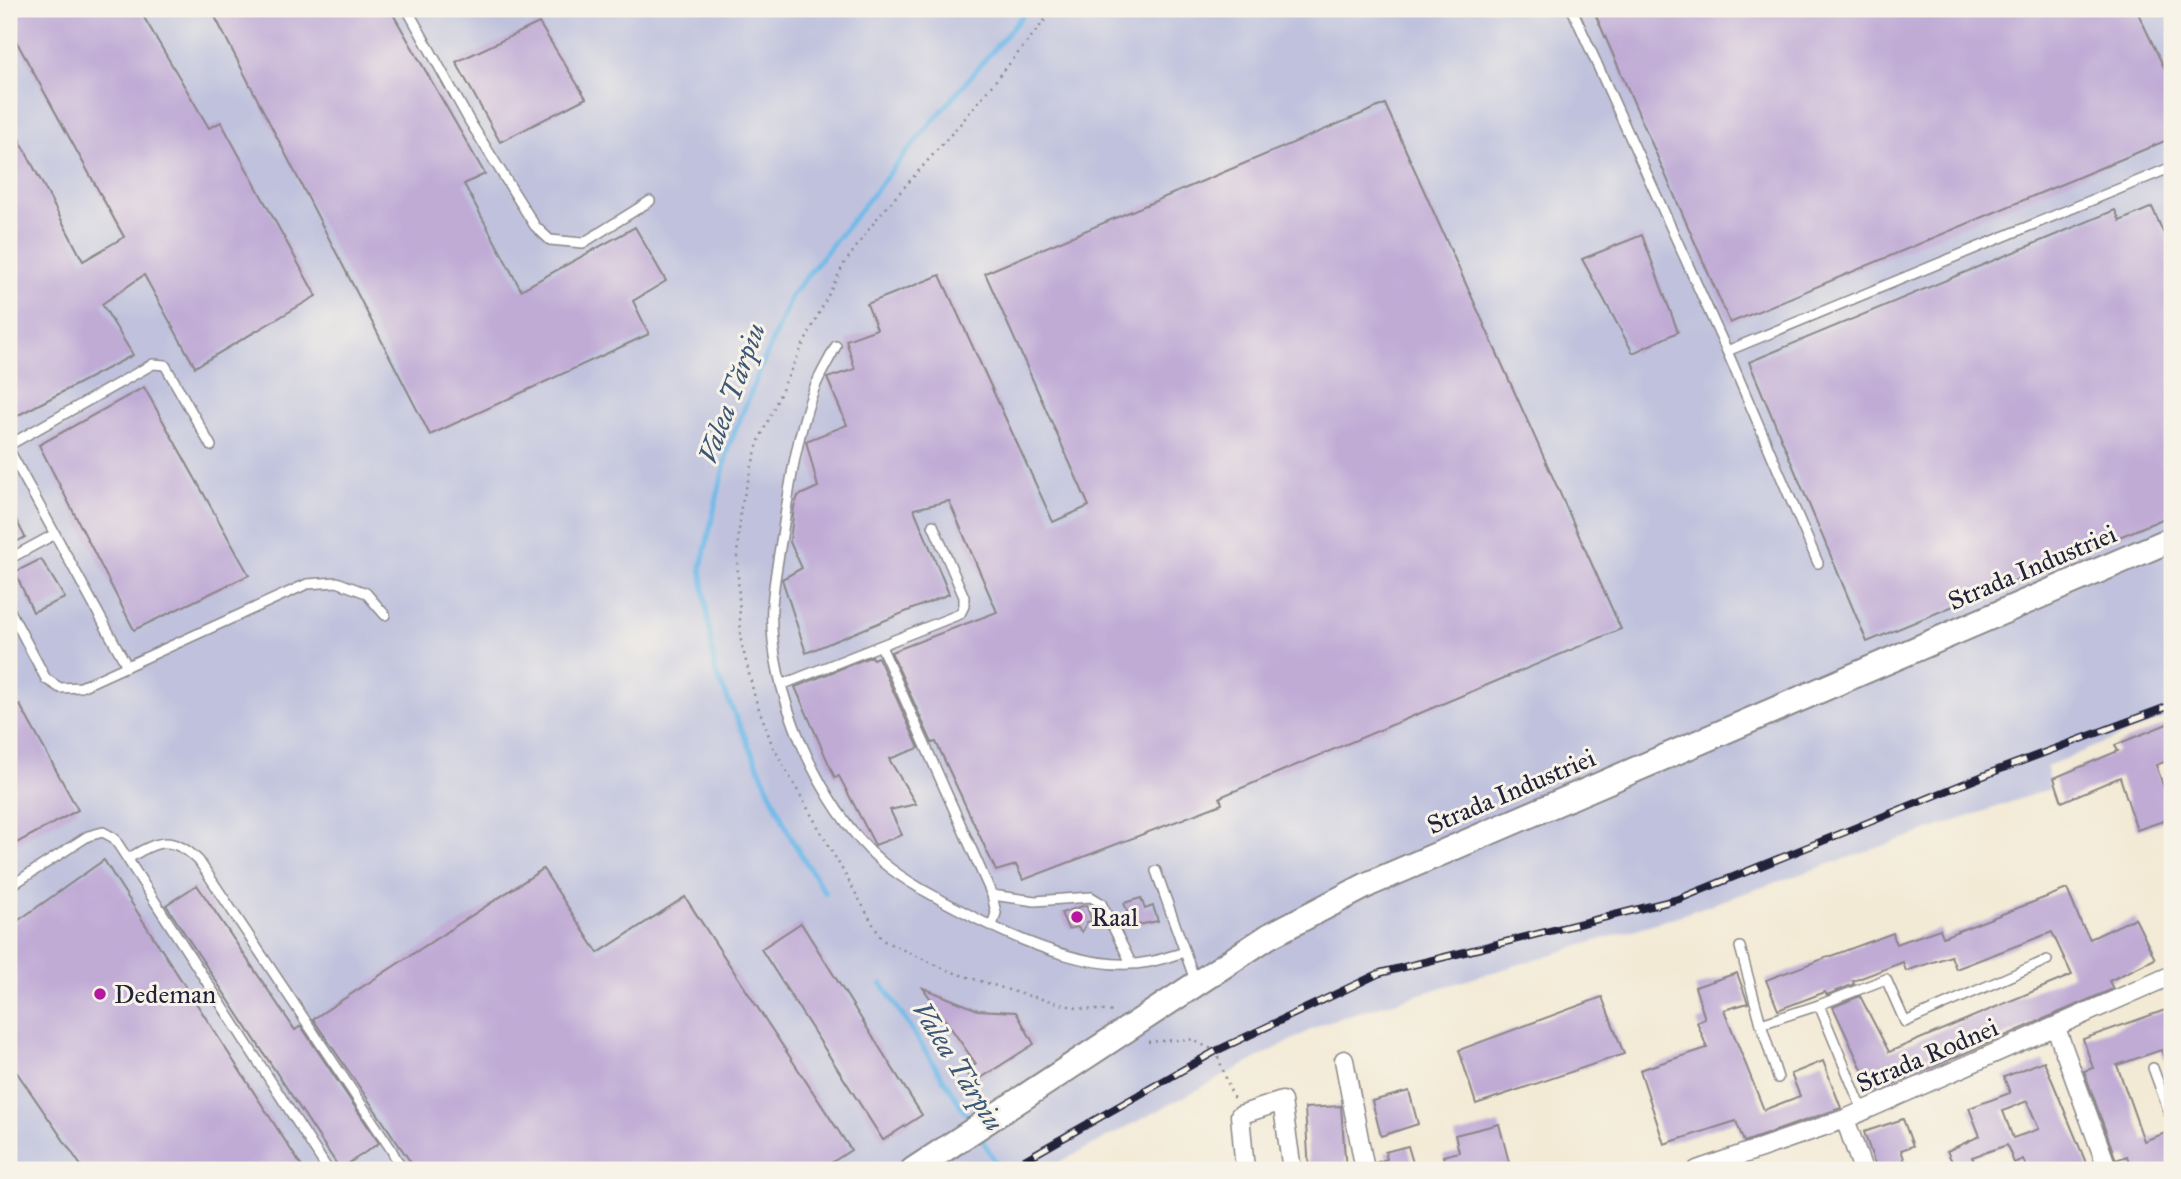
<svg xmlns="http://www.w3.org/2000/svg" width="2181" height="1179" font-family="'IM FELL Great Primer',serif">
<rect width="100%" height="100%" fill="#f7f3e8"/>
<filter id="ink" filterUnits="userSpaceOnUse"><feTurbulence type="fractalNoise" baseFrequency=".0143" numOctaves="2"/><feDisplacementMap in="SourceGraphic" scale="14" xChannelSelector="R" yChannelSelector="G"/><feConvolveMatrix kernelMatrix="1 2 1 2 8 2 1 2 1" color-interpolation-filters="sRGB"/></filter>
<filter id="wash" filterUnits="userSpaceOnUse"><feTurbulence type="fractalNoise" baseFrequency=".00686" numOctaves="4" result="noise"/><feDisplacementMap in="SourceGraphic" scale="28" xChannelSelector="R" yChannelSelector="G"/><feGaussianBlur stdDeviation="1.57" result="paint"/><feColorMatrix in="noise" values="0 0 0 0 0 0 0 0 0 0 0 0 0 0 0 0 0 1.4 0 .05"/><feComposite in="paint" operator="in"/></filter>
<g filter="url(#wash)">
<rect width="100%" height="100%" fill="#f3ead5"/>
<!-- industrial -->
<polygon fill="#c0c2dd" points="9,9 2172,9 2172,715 2047,766 2049,789 1669,919 1324,1023 1045,1170 9,1170"/>
<g fill="none" stroke-linecap="round" stroke-linejoin="round">
<!-- stream -->
<g stroke="#70bae8" stroke-width="5">
<polyline points="825,893 792,840 715,671 701,568 729,445 791,296 905,154 1028,9"/>
<polyline points="882,984 972,1123"/>
<polyline points="979,1134 1000,1170"/>
</g>
</g>
<g id="blocks">
<!-- building -->
<g fill="#c0abd5" fill-rule="evenodd">
<polygon points="9,9 139,9 209,128 221,122 316,296 195,367 144,275 102,304 133,355 9,420 9,120 83,261 124,237 9,28"/>
<polygon points="211,9 390,9 485,174 464,184 521,290 635,227 666,281 633,301 649,334 430,435"/>
<polygon points="1593,9 2136,9 2172,84 2172,138 1730,323"/>
<polygon points="539,23 586,98 500,142 456,62"/>
<polygon points="1385,104 1621,629 1220,797 1222,804 1023,880 1016,865 996,871 936,742 932,743 891,652 997,612 949,501 914,509 949,594 806,653 782,579 802,568 790,542 794,507 798,496 818,487 806,441 847,425 827,378 855,369 846,340 877,329 867,304 940,275 1053,522 1089,506 985,273"/>
<polygon points="2152,207 2172,252 2172,515 1867,642 1749,362 2115,210 2120,221"/>
<polygon points="1642,235 1678,332 1633,353 1582,259"/>
<polygon points="144,387 249,575 134,630 39,445"/>
<polygon points="9,506 25,537 9,546"/>
<polygon points="41,559 65,598 33,612 15,572"/>
<polygon points="872,656 873,659 878,657 919,748 889,759 916,804 890,810 902,835 875,845 839,776 835,778 795,687"/>
<polygon points="20,705 78,810 9,847 9,711"/>
<polygon points="2172,722 2172,759 2156,765 2172,811 2172,818 2137,830 2120,777 2062,802 2054,778 2118,751 2115,745"/>
<polygon points="104,860 114,876 304,1170 84,1170 9,1061 9,927"/>
<polygon points="543,869 598,953 685,897 851,1150 820,1170 416,1170 313,1019"/>
<polygon points="197,885 295,1030 301,1026 379,1143 340,1169 166,905"/>
<polygon points="2067,889 2081,923 2090,939 2135,918 2155,959 2109,981 2113,989 1873,1093 1833,1007 1860,996 1889,1052 2072,975 2052,932 1956,969 1951,956 1906,971 1903,962 1853,981 1854,984 1827,995 1825,992 1778,1010 1766,980 1893,933 1896,944 1940,929 1943,937"/>
<polygon points="1141,898 1145,909 1153,906 1158,921 1133,926 1124,903"/>
<polygon points="1086,905 1092,921 1087,922 1082,932 1077,927 1068,929 1061,913"/>
<polygon points="801,923 922,1115 883,1140 761,949"/>
<polygon points="1737,973 1748,1003 1724,1010 1764,1110 1800,1096 1791,1074 1823,1061 1841,1108 1744,1142 1736,1121 1664,1144 1640,1070 1707,1048 1697,1022 1705,1019 1695,987"/>
<polygon points="923,988 978,1010 1016,1012 1034,1044 973,1083 964,1069 976,1064"/>
<polygon points="1602,997 1624,1054 1476,1104 1459,1050"/>
<polygon points="2168,1009 2172,1022 2172,1075 2161,1050 2117,1065 2144,1141 2168,1132 2172,1143 2172,1170 2132,1170 2127,1156 2116,1160 2084,1071 2093,1068 2083,1039"/>
<path d="M2044 1061 2089 1170H2027L2023 1159 2014 1163 2007 1145 1972 1157 1978 1170H1956L1947 1151 1980 1136 1969 1108 2010 1093 2004 1077ZM2027 1101 2039 1129 2013 1138 2003 1111Z"/>
<polygon points="1409,1091 1418,1124 1381,1136 1372,1101"/>
<polygon points="1341,1106 1346,1170 1309,1170 1305,1108"/>
<polygon points="1903,1119 1913,1146 1901,1150 1908,1170 1877,1170 1864,1132"/>
<polygon points="1499,1124 1511,1170 1447,1170 1443,1156 1459,1152 1455,1135"/>
<polygon points="1408,1146 1415,1170 1376,1170 1375,1163 1387,1159 1385,1152"/>
</g>
</g>
</g>
<g filter="url(#ink)">
<use href="#blocks" fill-opacity="0" stroke="#8a8688" stroke-width="2"/>
<g fill="none" stroke-linecap="round" stroke-linejoin="round">
<!-- lane casing -->
<g stroke="#8a8688" stroke-width="12">
<g id="lane">
<polyline points="407,9 470,122 535,226 550,240 583,243 650,201"/>
<polyline points="1572,9 1727,351 1818,563"/>
<path d="M836 346C829 360 820 374 814 389 798 432 791 477 784 523 780 550 774 578 772 606 767 688 820 809 882 862 911 886 944 901 977 919 1025 943 1095 973 1149 962 1161 960 1173 955 1185 952"/>
<polyline points="1727,351 2172,167"/>
<polyline points="9,445 153,364 165,365 211,446"/>
<polyline points="9,450 127,666"/>
<polyline points="9,559 55,534"/>
<polyline points="9,609 46,679 60,688 81,687 307,584 337,582 366,593 385,615"/>
<polyline points="881,646 992,895 996,913 992,926"/>
<polyline points="781,685 960,614 964,606 964,597 933,525"/>
<path d="M128 859C156 840 173 835 199 861L391 1149 402 1170"/>
<polyline points="1156,871 1196,983"/>
<polyline points="9,887 88,836 103,832 114,838 328,1170"/>
<polyline points="992,895 1035,901 1091,897 1101,903 1131,963"/>
<polyline points="1740,947 1761,1024"/>
<polyline points="2153,1068 2172,1120"/>
<polyline points="1778,1078 1761,1024 1819,1005"/>
<polyline points="1863,1111 1819,1005 1886,979 1905,1022 2047,960"/>
</g>
</g>
<!-- street casing -->
<g stroke="#8a8688" stroke-width="21">
<g id="street">
<polyline points="2056,1028 2108,1170"/>
<polyline points="1344,1060 1365,1170"/>
<polyline points="1845,1119 1863,1170"/>
<polyline points="1245,1170 1240,1115 1282,1101 1292,1170"/>
<polyline points="1697,1170 1845,1119 2172,975"/>
</g>
</g>
<!-- secondary casing -->
<g stroke="#8a8688" stroke-width="28">
<polyline id="secondary" points="913,1170 1269,936 1369,884 2172,539"/>
</g>
<!-- path -->
<g stroke="#8a8688" stroke-width="2.5" stroke-dasharray="2 5" stroke-linecap="butt">
<polyline points="1054,9 961,123 878,217 844,264 795,361 758,443 741,507 737,555 741,641 755,698 773,747 882,940 949,971 1018,993 1077,1008 1115,1012"/>
<polyline points="1148,1042 1190,1039 1216,1051 1234,1100"/>
</g>
<!-- lane -->
<use href="#lane" stroke="#fff" stroke-width="9"/>
<!-- street -->
<use href="#street" stroke="#fff" stroke-width="18"/>
<!-- secondary -->
<use href="#secondary" stroke="#fff" stroke-width="24"/>
<!-- rail casing -->
<g stroke="#22223b" stroke-width="8">
<polyline id="rail" points="1007,1170 1216,1051 1380,973 1679,899 1998,770 2172,705"/>
</g>
<!-- rail -->
<use href="#rail" stroke="#f7f3e8" stroke-width="5" stroke-dasharray="16" stroke-linecap="butt"/>
</g>
</g>
<!-- markers -->
<g fill="#b5179e" stroke="#f7f3e8" stroke-width="2.5">
<circle cx="1077" cy="917" r="7"/>
<circle cx="100" cy="994" r="7"/>
</g>
<g text-anchor="middle" stroke-width="6" stroke-linejoin="round" paint-order="stroke">
<!-- street labels -->
<g font-size="26" fill="#22223b" stroke="#f7f3e8">
<text transform="translate(2032 567) rotate(-23)" y="9">Strada Industriei</text>
<text transform="translate(1511 791) rotate(-23)" y="9">Strada Industriei</text>
<text transform="translate(1927 1055) rotate(-23)" y="9">Strada Rodnei</text>
</g>
<!-- poi labels -->
<g font-size="26" fill="#22223b" stroke="#f7f3e8" text-anchor="start">
<text x="1091" y="926">Raal</text>
<text x="114" y="1003">Dedeman</text>
</g>
<!-- water labels -->
<g font-size="28" font-style="italic" fill="#3d5778" stroke="#f7f3e8">
<text transform="translate(731 393) rotate(-70)" y="10">Valea Tărpiu</text>
<text transform="translate(959 1066) rotate(58)" y="10">Valea Tărpiu</text>
</g>
</g>
<!-- margin -->
<rect width="2181" height="1179" fill="none" stroke="#f7f3e8" stroke-width="35"/>
</svg>
